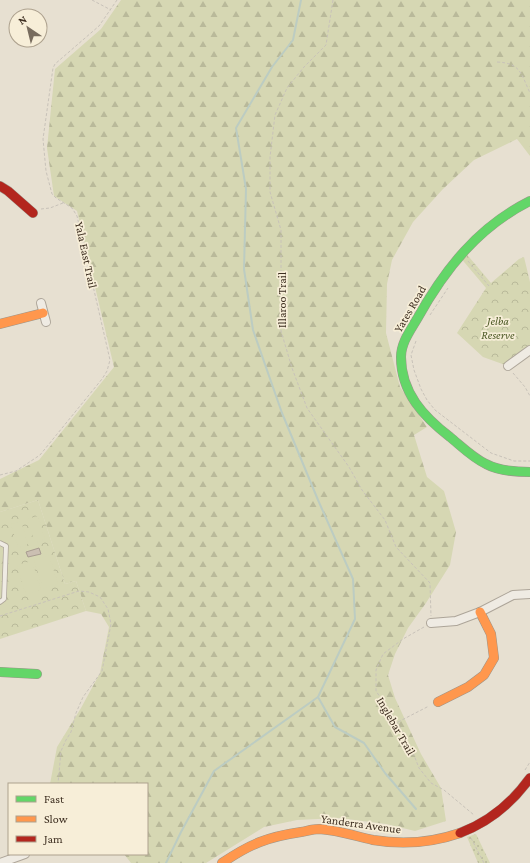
<svg xmlns="http://www.w3.org/2000/svg" width="530" height="863" font-family="'Crimson Pro',serif">
<defs>
<pattern id="grass-dots" width="8" height="8" patternUnits="userSpaceOnUse"><rect width="8" height="8" fill="#d6d7b3"/><path d="M2 2h.1M6 6h.1" fill="none" stroke="#b9b99a" stroke-width="1.8" stroke-linecap="round"/></pattern>
<pattern id="forest-firs" width="22" height="20" patternUnits="userSpaceOnUse"><rect width="22" height="20" fill="#d6d7b3"/><path d="M5 1l3.5 6h-7zM16 11l3.5 6h-7z" fill="#b9b99a"/></pattern>
<pattern id="park-crowns" width="20" height="18" patternUnits="userSpaceOnUse"><rect width="20" height="18" fill="#d6d7b3"/><path d="M2 6a3 3 0 1 1 6 0M12 15a3 3 0 1 1 6 0" fill="none" stroke="#b9b99a"/></pattern>
</defs>
<rect width="100%" height="100%" fill="#e7e0d1"/>
<!-- grass -->
<polygon fill="url(#grass-dots)" points="476,834 490,863 478,863 467,837"/>
<!-- forest -->
<polygon fill="url(#forest-firs)" points="121,0 530,0 530,156 517,139 474,160 443,189 413,222 392,260 387,284 386,333 400,387 427,427 414,435 427,477 444,491 456,532 450,565 426,603 408,628 395,654 388,675 395,698 421,754 441,788 446,821 415,831 386,824 339,818 297,820 264,827 206,863 131,863 124,854 147,854 147,784 50,784 57,747 81,708 100,673 109,627 101,614 86,611 76,581 65,584 38,500 0,512 0,479 39,460 114,367 77,211 54,196 47,148 55,69 101,29"/>
<!-- park -->
<g fill="url(#park-crowns)">
<polygon points="464,251 491,283 519,259 524,257 530,282 530,350 508,366 483,357 457,333 486,288 459,256"/>
<polygon points="38,500 65,584 76,581 86,611 0,639 0,512"/>
</g>
<!-- garden -->
<g fill="#d6d7b3">
<polygon points="38,516 45,539 35,543 27,519"/>
<polygon points="21,521 28,544 18,548 11,524"/>
<polygon points="49,555 58,584 43,589 34,560"/>
<polygon points="32,561 41,590 26,595 17,565"/>
</g>
<g fill="none" stroke-linecap="round" stroke-linejoin="round">
<!-- stream -->
<g stroke="#bcccc2" stroke-width="2">
<polyline points="318,697 335,727 364,743 385,773 416,809"/>
<polyline points="166,863 181,832 214,771 318,697 355,619 353,579 318,500 282,413 253,330 244,269 246,189 236,128 272,67 293,40 301,0"/>
</g>
</g>
<!-- building -->
<polygon fill="#cbbfb2" stroke="#a89c90" points="39,548 41,554 28,557 26,552"/>
<g fill="none" stroke-linecap="round" stroke-linejoin="round">
<!-- lane casing -->
<g stroke="#ada599" stroke-width="5.5">
<polyline id="lane" points="0,543 6,546 4,599 0,602"/>
</g>
<!-- street casing -->
<g stroke="#ada599" stroke-width="10">
<g id="street">
<polyline points="41,303 46,322"/>
<polyline points="508,366 530,350"/>
<polyline points="431,623 456,621 480,612 513,595 530,594"/>
<polyline points="0,863 25,854"/>
</g>
</g>
<!-- fast casing -->
<g stroke="#9c958a" stroke-width="10">
<g id="fast">
<path d="M530 201C478 227 445 269 417 319 410 331 401 343 401 357 401 393 424 417 450 437 461 446 473 458 486 464 499 471 515 472 530 472"/>
<polyline points="0,672 37,674"/>
</g>
</g>
<!-- slow casing -->
<g stroke="#9c958a" stroke-width="10">
<g id="slow">
<polyline points="0,324 43,313"/>
<polyline points="438,702 468,687 484,675 494,658 491,634 480,612"/>
<path d="M222 863C250 844 267 837 301 832 307 831 312 829 319 829 337 830 355 836 373 840 403 845 431 843 460 833"/>
</g>
</g>
<!-- jam casing -->
<g stroke="#9c958a" stroke-width="10">
<g id="jam">
<polyline points="0,186 8,191 33,213"/>
<path d="M460 833C489 822 512 803 530 778"/>
</g>
</g>
<!-- path -->
<g stroke="#c8c2b9" stroke-width="1" stroke-dasharray="3 2" stroke-linecap="butt">
<polyline points="92,0 111,10"/>
<polyline points="333,0 326,45 304,67 287,88 275,115 270,157 270,192 281,230 281,331 292,368 307,408 349,467 362,490 385,520 396,547 430,583 431,616"/>
<path d="M497 62C521 63 521 74 530 93"/>
<polyline points="41,209 50,208 63,203"/>
<polyline points="468,261 489,286"/>
<polyline points="430,315 448,288"/>
<polyline points="416,341 411,355 414,370 421,389 427,400 435,410 491,453 514,461 530,461"/>
<polyline points="513,373 525,387 530,396"/>
<polyline points="0,475 16,471 40,455 102,379 107,371 110,360 77,216 72,208 56,198 52,194 46,171 43,139 53,68 55,64 99,26 117,0"/>
<polyline points="0,616 79,591 89,592 100,597 108,609 111,624 102,671 83,697 76,713 71,732 66,740 61,751 58,784"/>
<polyline points="424,627 403,639 383,654 376,670 376,691 397,722 412,750 419,768 431,783 444,790 474,815"/>
<polyline points="398,722 429,706"/>
<polyline points="525,770 530,762"/>
<polyline points="471,838 484,863"/>
</g>
<!-- lane -->
<use href="#lane" stroke="#efebe3" stroke-width="4"/>
<!-- street -->
<use href="#street" stroke="#efebe3" stroke-width="8"/>
<!-- fast -->
<use href="#fast" stroke="#63d668" stroke-width="9"/>
<!-- slow -->
<use href="#slow" stroke="#ff974d" stroke-width="9"/>
<!-- jam -->
<use href="#jam" stroke="#b3261e" stroke-width="9"/>
</g>
<g text-anchor="middle" stroke-width="3.5" stroke-linejoin="round" paint-order="stroke">
<!-- street labels -->
<g font-size="12" fill="#3d2e20" stroke="#f7eed8">
<text transform="translate(86 255) rotate(78)" y="4">Yala East Trail</text>
<text transform="translate(282 300) rotate(-90)" y="4">Illaroo Trail</text>
<text transform="translate(410 309) rotate(-60)" y="4">Yates Road</text>
<text transform="translate(396 726) rotate(60)" y="4">Inglebar Trail</text>
<text transform="translate(361 824) rotate(8)" y="4">Yanderra Avenue</text>
</g>
<!-- park labels -->
<g font-size="12" font-style="italic" fill="#4d5a26" stroke="#f7eed8">
<text x="498" y="325">Jelba<tspan x="498" dy="14">Reserve</tspan></text>
</g>
</g>
<!-- legend -->
<rect x="8" y="783" width="140" height="72" fill="#f7eed8" stroke="#ada18e"/>
<rect x="16" y="796" width="20" height="6" fill="#63d668" stroke="#ada18e"/>
<text x="44" y="803" font-size="12" fill="#3d2e20">Fast</text>
<rect x="16" y="816" width="20" height="6" fill="#ff974d" stroke="#ada18e"/>
<text x="44" y="823" font-size="12" fill="#3d2e20">Slow</text>
<rect x="16" y="836" width="20" height="6" fill="#b3261e" stroke="#ada18e"/>
<text x="44" y="843" font-size="12" fill="#3d2e20">Jam</text>
<!-- north arrow -->
<g transform="translate(28 28) rotate(325)"><circle r="19" fill="#f7eed8" stroke="#ada18e"/>
<path d="M0-3L7 15L0 10L-7 15Z" fill="#786c5e"/>
<text y="-6" font-size="11" font-weight="bold" text-anchor="middle" fill="#3d2e20">N</text>
</g>
</svg>
